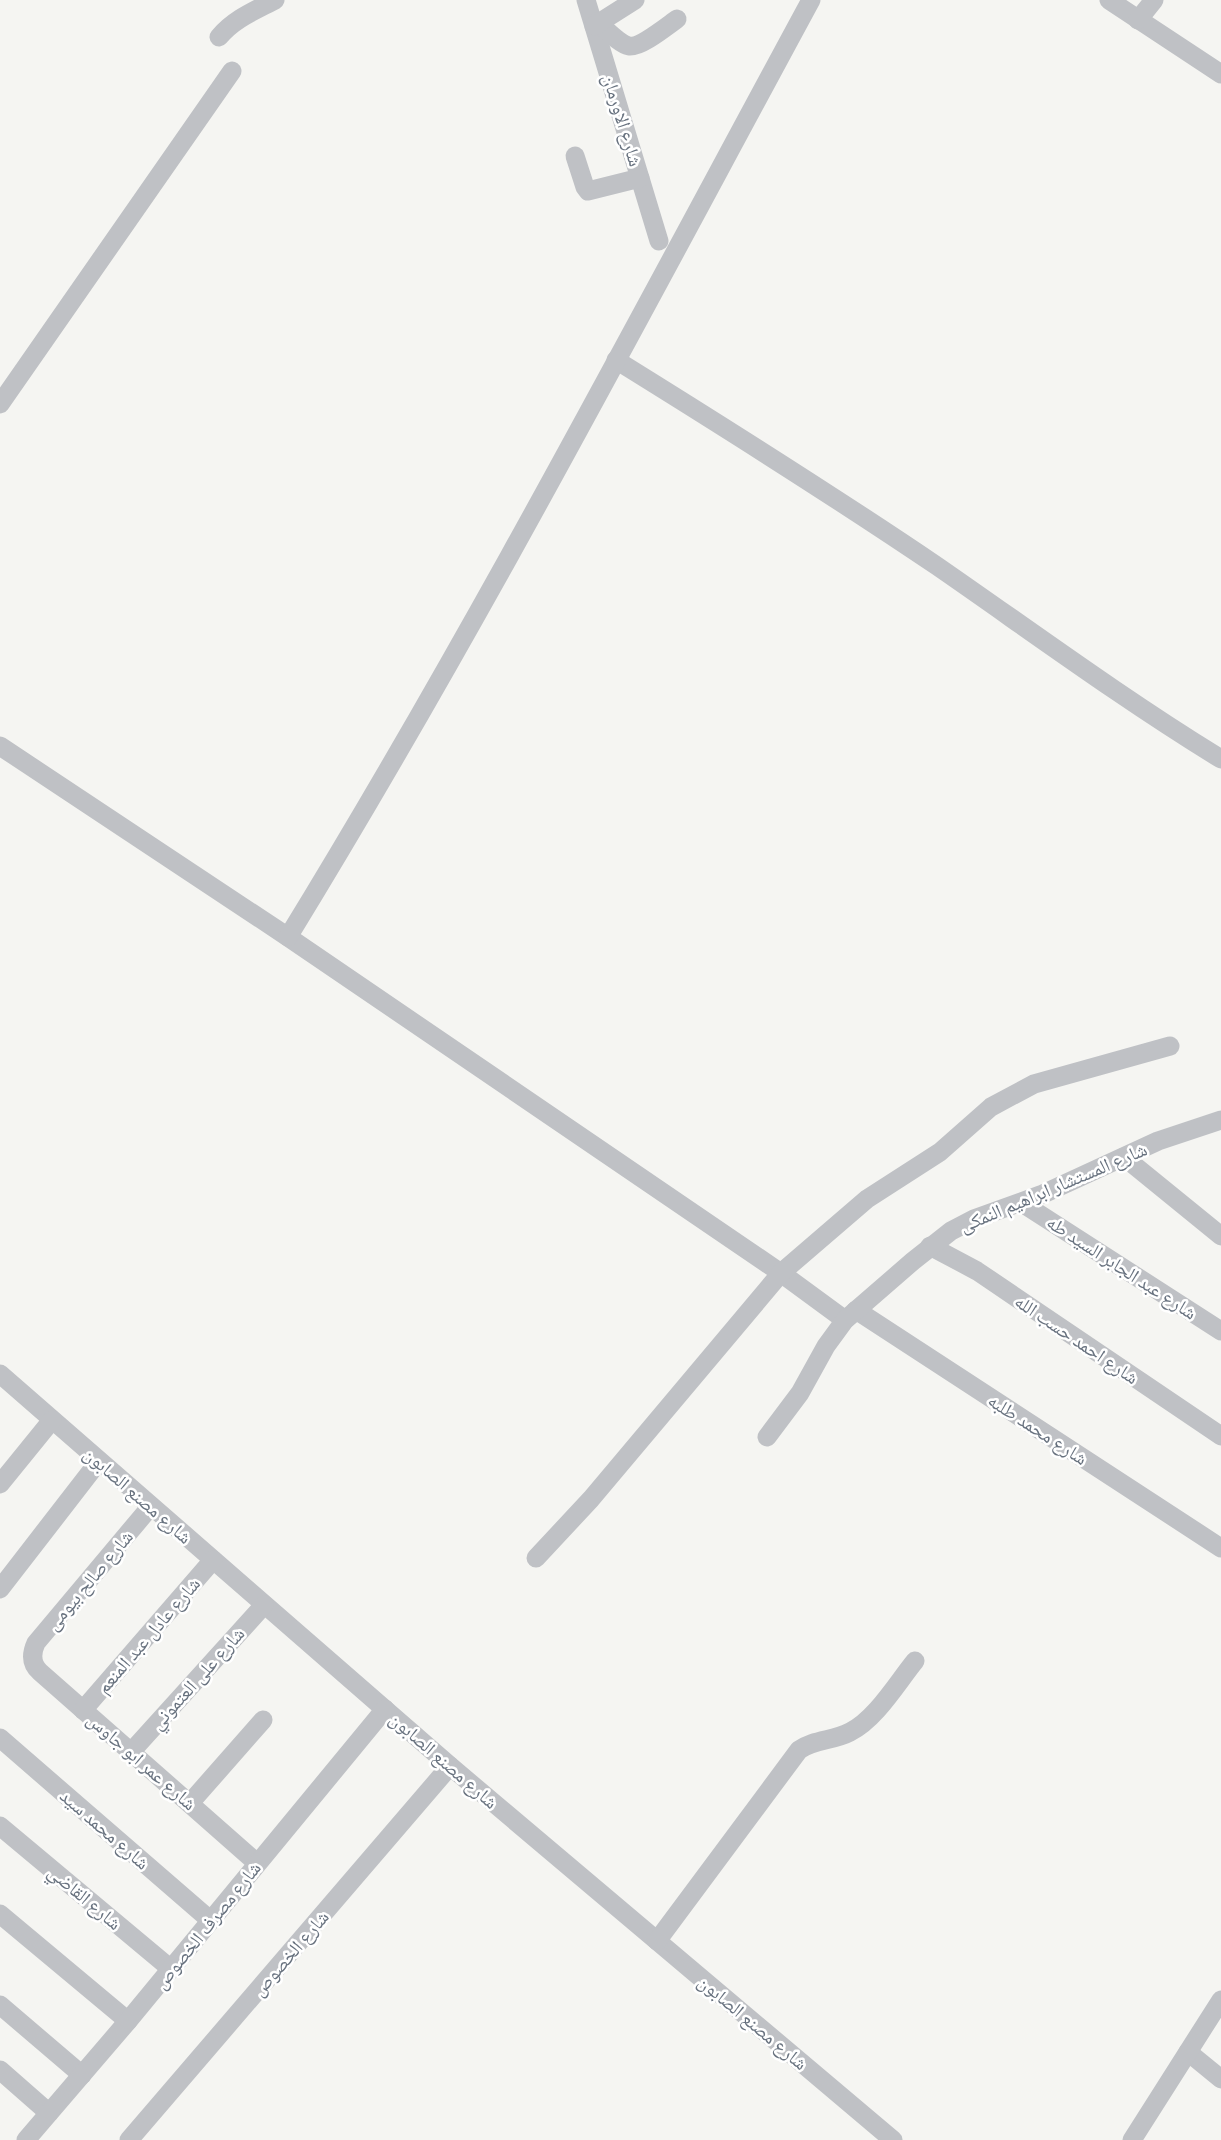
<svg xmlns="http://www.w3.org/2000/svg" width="1221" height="2140" font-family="Signika,'Noto Naskh Arabic',sans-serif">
<rect width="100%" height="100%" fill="#f5f5f2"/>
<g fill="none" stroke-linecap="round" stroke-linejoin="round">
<!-- minor -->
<g stroke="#bfc1c5" stroke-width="19">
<polyline points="586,0 659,241"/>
<polyline points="1109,0 1221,74"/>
<polyline points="1138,20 1154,0"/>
<path d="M597 22C606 29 619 44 629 46 640 48 667 26 677 19"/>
<polyline points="594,26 635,0"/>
<path d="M219 37C234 19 254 11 275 0"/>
<polyline points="575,156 585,187 588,191 640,178"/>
<path d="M616 360C724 427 832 495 937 566 1031 631 1123 699 1221 759"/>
<polyline points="0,404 232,71"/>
<polyline points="0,746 288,937 781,1273 845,1320"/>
<path d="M288 937C475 632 641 314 811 0"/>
<polyline points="1124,1157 1221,1236"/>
<polyline points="1022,1203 1221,1331"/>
<polyline points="930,1246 977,1271 1221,1436"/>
<polyline points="856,1310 1221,1548"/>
<polyline points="0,1374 450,1766 893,2140"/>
<polyline points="767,1437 800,1393 826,1346 845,1320 913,1261 951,1231 974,1219 1043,1194 1158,1141 1221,1120"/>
<polyline points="0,1484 52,1420"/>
<path d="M151 1506 36 1643C31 1654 31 1664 40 1672L257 1863"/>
<polyline points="536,1558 591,1499 781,1273 867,1199 940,1152 991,1107 1034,1084 1170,1046"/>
<polyline points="0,1589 99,1461"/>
<polyline points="83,1710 213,1560"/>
<polyline points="0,1738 210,1920"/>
<polyline points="131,1752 264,1605"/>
<polyline points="190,1803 263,1720"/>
<polyline points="0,1826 171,1969"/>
<polyline points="0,1914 128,2021"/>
<path d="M657 1941 799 1750C814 1739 833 1741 850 1732 876 1719 897 1683 915 1661"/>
<polyline points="0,2005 82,2075"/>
<polyline points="1188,2052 1221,2079"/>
<polyline points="0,2070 49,2113"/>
<polyline points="26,2140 128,2021 385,1709"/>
<polyline points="129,2140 450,1766"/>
<polyline points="1132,2140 1221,2000"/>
</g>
</g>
<g text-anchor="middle" stroke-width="5" stroke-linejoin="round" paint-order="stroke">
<!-- street labels -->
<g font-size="19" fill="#68727f" stroke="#fff">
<text transform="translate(623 120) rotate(73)" y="7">شارع الاورمان</text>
<text transform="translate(1053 1187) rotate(-23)" y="7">شارع المستشار ابراهيم النمكى</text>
<text transform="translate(1122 1267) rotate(33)" y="7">شارع عبد الجابر السيد طه</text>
<text transform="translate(1077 1339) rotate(34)" y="7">شارع احمد حسب الله</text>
<text transform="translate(1038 1429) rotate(33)" y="7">شارع محمد طلبه</text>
<text transform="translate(138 1495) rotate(41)" y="7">شارع مصنع الصابون</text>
<text transform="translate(89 1580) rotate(-50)" y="7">شارع صالح بيومى</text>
<text transform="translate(148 1635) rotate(-49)" y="7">شارع عادل عبد المنعم</text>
<text transform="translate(197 1678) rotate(-48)" y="7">شارع على العتموني</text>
<text transform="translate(444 1760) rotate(41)" y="7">شارع مصنع الصابون</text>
<text transform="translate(142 1761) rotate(41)" y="7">شارع عمر ابو جاوس</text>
<text transform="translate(105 1829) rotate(41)" y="7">شارع محمد سيد</text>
<text transform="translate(85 1897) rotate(40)" y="7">شارع القاضي</text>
<text transform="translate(207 1925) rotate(-51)" y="7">شارع مصرف الخصوص</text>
<text transform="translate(290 1953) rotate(-49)" y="7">شارع الخصوص</text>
<text transform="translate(753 2022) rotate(40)" y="7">شارع مصنع الصابون</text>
</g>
</g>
</svg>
